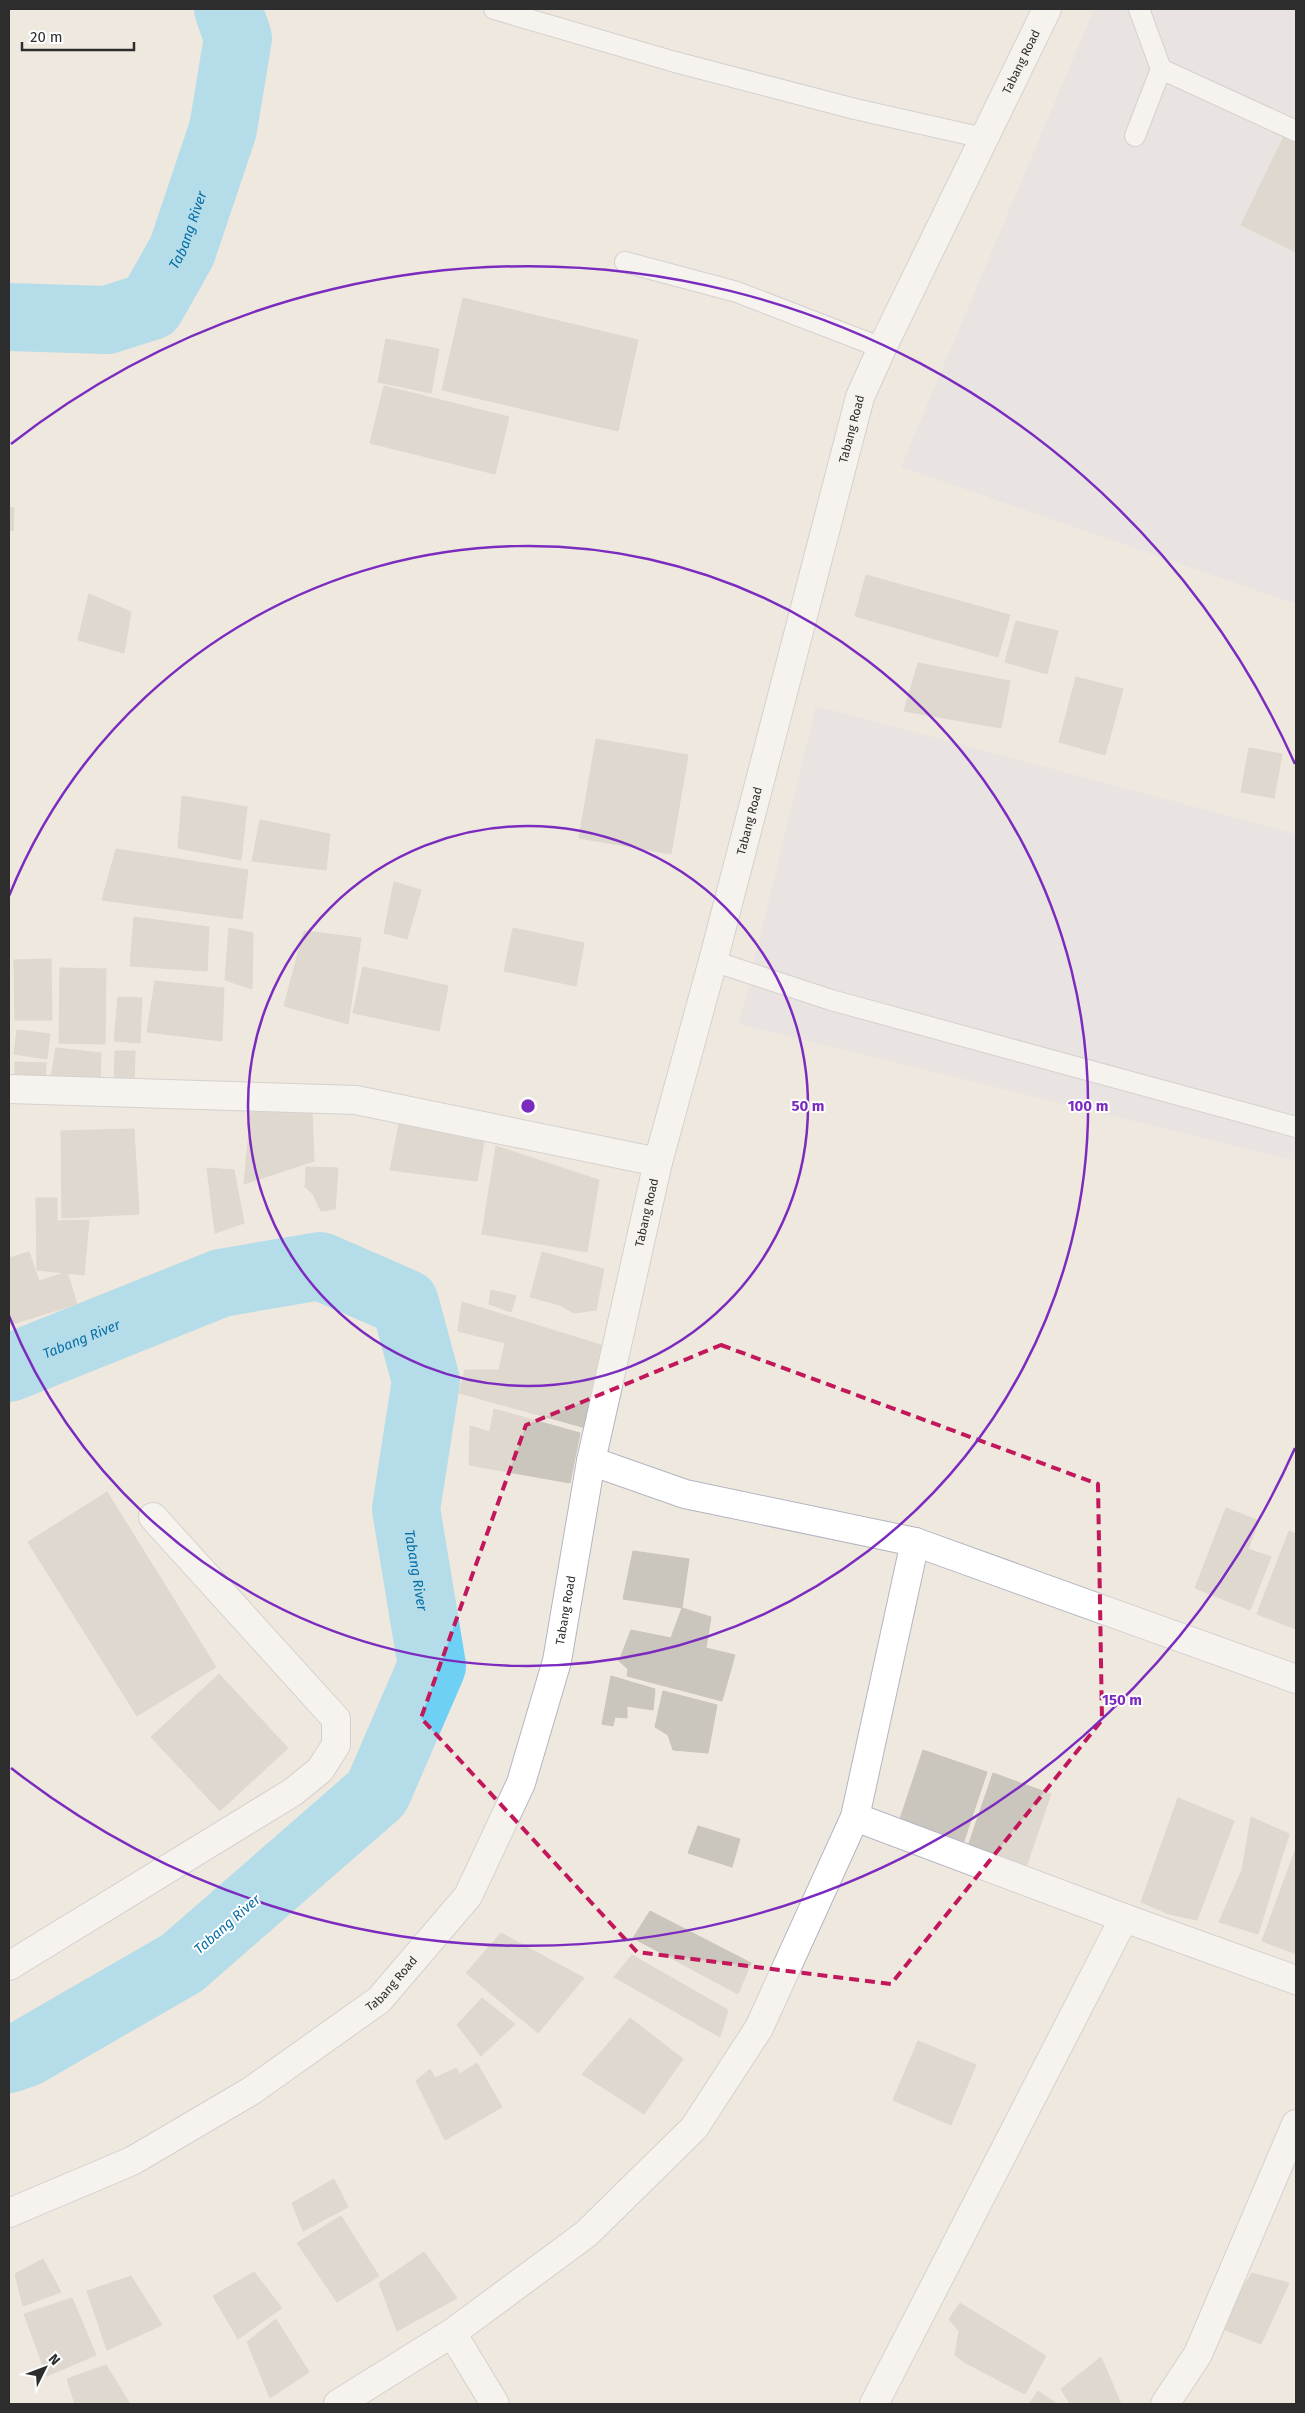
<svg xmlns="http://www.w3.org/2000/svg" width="1305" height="2413" font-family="'Fira Sans',sans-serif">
<rect width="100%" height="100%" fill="#efe8df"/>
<!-- industrial -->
<g fill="#e2e0e7">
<polygon points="1094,9 1296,9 1296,604 901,467"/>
<polygon points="816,706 1296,834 1296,1161 739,1024"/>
</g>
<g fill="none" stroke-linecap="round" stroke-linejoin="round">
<!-- river -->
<g stroke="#6ed0f5" stroke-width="68">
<path id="s1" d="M9 317 107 320 151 306 182 251 223 129 238 38 228 9"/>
<path id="s2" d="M9 1368 221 1283 320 1266 405 1303 426 1381 406 1509 432 1666 377 1793 182 1963 26 2053 9 2059"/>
</g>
</g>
<!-- building -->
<g fill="#cbc6bd" stroke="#cbc4b8">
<polygon points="1286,132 1296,137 1296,252 1241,225"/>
<polygon points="463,298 638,340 618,431 442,390"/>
<polygon points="386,339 439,349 431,393 378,382"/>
<polygon points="384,386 509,417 495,474 370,443"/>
<polygon points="9,507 14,508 13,531 9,530"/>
<polygon points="866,575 1010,615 998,657 855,616"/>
<polygon points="89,594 131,612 124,653 78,640"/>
<polygon points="1016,621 1058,631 1047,674 1005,662"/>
<polygon points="918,663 1010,681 1001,728 904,711"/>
<polygon points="1076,677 1123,689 1105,755 1059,742"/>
<polygon points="596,739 688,755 671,854 579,838"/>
<polygon points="1249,748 1282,754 1274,798 1241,792"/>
<polygon points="182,796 247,807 241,860 178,848"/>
<polygon points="260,820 330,834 326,870 252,861"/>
<polygon points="116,849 248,870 242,919 102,900"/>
<polygon points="394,882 421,890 407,939 384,933"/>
<polygon points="134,917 209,927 207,971 130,966"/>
<polygon points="229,928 253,933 252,989 225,980"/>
<polygon points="513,928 584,943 576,986 504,971"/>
<polygon points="304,931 361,938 348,1024 284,1006"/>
<polygon points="51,959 52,1020 15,1020 14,960"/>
<polygon points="363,967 448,986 439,1031 353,1013"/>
<polygon points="60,968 106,969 105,1044 59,1043"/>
<polygon points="155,981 224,988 222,1041 147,1032"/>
<polygon points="118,997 142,998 140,1043 114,1041"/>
<polygon points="17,1030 50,1034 47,1059 14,1054"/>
<polygon points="56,1048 101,1053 100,1085 50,1083"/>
<polygon points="115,1051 135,1051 134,1085 114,1084"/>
<polygon points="15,1062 46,1063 45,1084 15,1083"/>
<polygon points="312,1111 314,1161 244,1184 251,1112"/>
<polygon points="399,1124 484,1142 477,1181 390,1170"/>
<polygon points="134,1129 139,1214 62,1218 61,1131"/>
<polygon points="496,1146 599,1180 587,1252 482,1234"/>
<polygon points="306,1167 338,1168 335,1209 321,1211 313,1194 305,1187"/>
<polygon points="207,1168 234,1170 244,1223 215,1233"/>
<polygon points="36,1198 57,1198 57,1221 89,1220 84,1275 37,1270"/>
<polygon points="29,1252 39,1281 67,1272 77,1304 9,1325 9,1258"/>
<polygon points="542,1252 604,1269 596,1310 574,1313 560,1305 530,1297"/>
<polygon points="491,1290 516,1296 511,1312 489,1304"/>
<polygon points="462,1302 604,1346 586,1428 459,1393 465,1370 499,1370 505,1343 458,1331"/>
<polygon points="494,1409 580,1433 570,1483 469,1465 470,1426 490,1432"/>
<polygon points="107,1492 216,1667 137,1716 28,1542"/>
<polygon points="1226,1508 1259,1521 1248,1549 1271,1557 1250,1610 1195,1588"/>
<polygon points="1289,1531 1296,1534 1296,1629 1257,1614"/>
<polygon points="633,1551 689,1559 682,1608 623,1599"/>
<polygon points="682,1608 711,1617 706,1648 735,1655 722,1701 627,1676 628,1669 619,1661 631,1630 671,1638"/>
<polygon points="219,1674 288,1748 220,1811 151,1737"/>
<polygon points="611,1676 655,1689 653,1710 627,1706 627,1718 615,1717 613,1726 602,1724"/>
<polygon points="663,1691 717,1705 708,1753 673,1750 668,1735 655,1727"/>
<polygon points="923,1750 987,1772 961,1850 897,1828"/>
<polygon points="993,1773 1051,1794 1025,1870 967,1849"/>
<polygon points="1178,1798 1234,1821 1197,1920 1169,1914 1141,1902"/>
<polygon points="1251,1817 1289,1834 1258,1934 1219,1922 1242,1870"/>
<polygon points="698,1826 740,1839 732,1867 688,1853"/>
<polygon points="1296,1848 1296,1954 1262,1941"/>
<polygon points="650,1911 751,1963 738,1994 633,1938"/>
<polygon points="501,1933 584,1978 538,2033 466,1973"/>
<polygon points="632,1955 728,2010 720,2037 614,1977"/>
<polygon points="482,1998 515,2024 481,2056 457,2025"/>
<polygon points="630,2018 683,2059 644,2114 582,2074"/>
<polygon points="918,2041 976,2065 951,2125 893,2100"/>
<polygon points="477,2063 502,2107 445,2140 416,2081 430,2069 435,2078 456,2068 460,2074"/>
<polygon points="334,2179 348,2207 303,2231 292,2203"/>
<polygon points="341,2216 379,2276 337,2302 297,2243"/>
<polygon points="424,2252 457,2298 397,2331 379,2283"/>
<polygon points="43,2259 61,2292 23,2306 15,2274"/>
<polygon points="254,2272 282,2308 238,2339 213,2296"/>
<polygon points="1252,2273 1289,2283 1261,2344 1218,2327"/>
<polygon points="131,2276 162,2325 107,2350 87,2291"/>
<polygon points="72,2298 96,2355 47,2376 24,2314"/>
<polygon points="960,2303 1046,2356 1025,2394 964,2362 955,2355 959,2331 949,2319"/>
<polygon points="276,2319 309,2372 270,2398 247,2342"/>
<polygon points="1101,2357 1121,2404 1070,2404 1061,2389"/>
<polygon points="106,2365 130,2404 75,2404 67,2379"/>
<polygon points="1038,2391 1057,2404 1029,2404"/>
</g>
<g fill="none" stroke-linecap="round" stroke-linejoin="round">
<!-- service casing -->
<g stroke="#b3b5c1" stroke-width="22">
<g id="service">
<polyline points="494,9 675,62 855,109 984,138"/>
<polyline points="1139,9 1161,69 1296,131"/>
<polyline points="1135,136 1161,69"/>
<polyline points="625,262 737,292 882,348"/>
<polyline points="713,961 831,1000 1296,1127"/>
</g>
</g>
<!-- minor casing -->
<g stroke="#b3b5c1" stroke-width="30">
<g id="minor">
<polyline points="9,1089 356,1100 658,1162"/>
<polyline points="591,1461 685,1494 915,1542 1296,1679"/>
<polyline points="855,1817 1124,1918 1296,1980"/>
<polyline points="9,1966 293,1792 320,1770 336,1745 336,1719 153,1517"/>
<polyline points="452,2333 495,2404"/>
<polyline points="338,2404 452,2333 586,2234 694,2128 759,2028 855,1817 915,1542"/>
<polyline points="874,2404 1124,1918"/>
<polyline points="1165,2404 1198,2354 1296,2124"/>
</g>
</g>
<!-- secondary casing -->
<g stroke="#b3b5c1" stroke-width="30">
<g id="secondary">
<path id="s3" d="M9 2213 132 2161 251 2091 379 2000 468 1896 521 1783 557 1661 591 1461 658 1162 713 961 860 397 882 348 1047 9"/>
</g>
</g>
<!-- service -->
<use href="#service" stroke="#fff" stroke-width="20"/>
<!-- minor -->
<use href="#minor" stroke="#fff" stroke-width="28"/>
<!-- secondary -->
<use href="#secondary" stroke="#fff" stroke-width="28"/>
</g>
<!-- marked area -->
<path d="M0 0H1305V2413H0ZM721 1345 1098 1484 1102 1720 891 1984 637 1952 421 1718 526 1425Z" fill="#efe8df" fill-opacity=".55" fill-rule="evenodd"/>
<path fill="none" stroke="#c2185b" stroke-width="4" stroke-dasharray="10 6" stroke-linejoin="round" d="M721 1345 1098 1484 1102 1720 891 1984 637 1952 421 1718 526 1425Z"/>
<!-- distance rings -->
<g fill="none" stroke="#7b2cbf" stroke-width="2.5">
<circle cx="528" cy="1106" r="280"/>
<path d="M9 896A560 560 0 1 1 9 1316"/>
<path d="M1295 1448A840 840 0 0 1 11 1768M11 444A840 840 0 0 1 1295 764"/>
</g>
<g text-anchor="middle" stroke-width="4" stroke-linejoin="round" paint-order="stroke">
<!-- street labels -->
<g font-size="12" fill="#2d2d2d" stroke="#fff">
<text dy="4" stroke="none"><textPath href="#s3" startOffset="2490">Tabang Road</textPath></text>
<text dy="4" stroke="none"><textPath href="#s3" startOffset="2085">Tabang Road</textPath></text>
<text dy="4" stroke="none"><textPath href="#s3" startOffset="1680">Tabang Road</textPath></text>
<text dy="4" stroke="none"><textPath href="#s3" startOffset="1275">Tabang Road</textPath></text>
<text dy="4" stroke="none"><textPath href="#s3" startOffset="869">Tabang Road</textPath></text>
<text dy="4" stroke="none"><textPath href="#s3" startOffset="449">Tabang Road</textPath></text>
</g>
<!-- water labels -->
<g font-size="14" font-style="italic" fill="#076ea7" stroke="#fff">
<text dy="5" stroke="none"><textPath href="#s1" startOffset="229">Tabang River</textPath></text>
<text dy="5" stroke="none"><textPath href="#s2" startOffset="78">Tabang River</textPath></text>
<text dy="5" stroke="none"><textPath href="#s2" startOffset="694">Tabang River</textPath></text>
<text transform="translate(227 1924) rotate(-41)" y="5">Tabang River</text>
</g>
</g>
<circle cx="528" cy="1106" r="8" fill="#7b2cbf" stroke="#fff" stroke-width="2.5"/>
<g font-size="15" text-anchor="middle" font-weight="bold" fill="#7b2cbf" stroke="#fff" stroke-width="4" stroke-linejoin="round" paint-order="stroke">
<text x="808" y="1111">50 m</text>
<text x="1088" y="1111">100 m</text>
<text x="1122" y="1705">150 m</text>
</g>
<!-- border -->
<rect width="1305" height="2413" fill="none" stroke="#2d2d2d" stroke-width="20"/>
<!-- north arrow -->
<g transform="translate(45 2368) rotate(48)" stroke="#ffffff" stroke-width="4" paint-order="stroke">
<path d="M0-4L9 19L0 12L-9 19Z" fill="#2d2d2d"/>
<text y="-8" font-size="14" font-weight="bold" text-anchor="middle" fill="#2d2d2d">N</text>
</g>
<!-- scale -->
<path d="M22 42v8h112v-8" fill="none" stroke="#2d2d2d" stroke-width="2.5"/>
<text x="30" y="42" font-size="15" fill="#2d2d2d" stroke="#ffffff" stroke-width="4" paint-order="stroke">20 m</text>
</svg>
